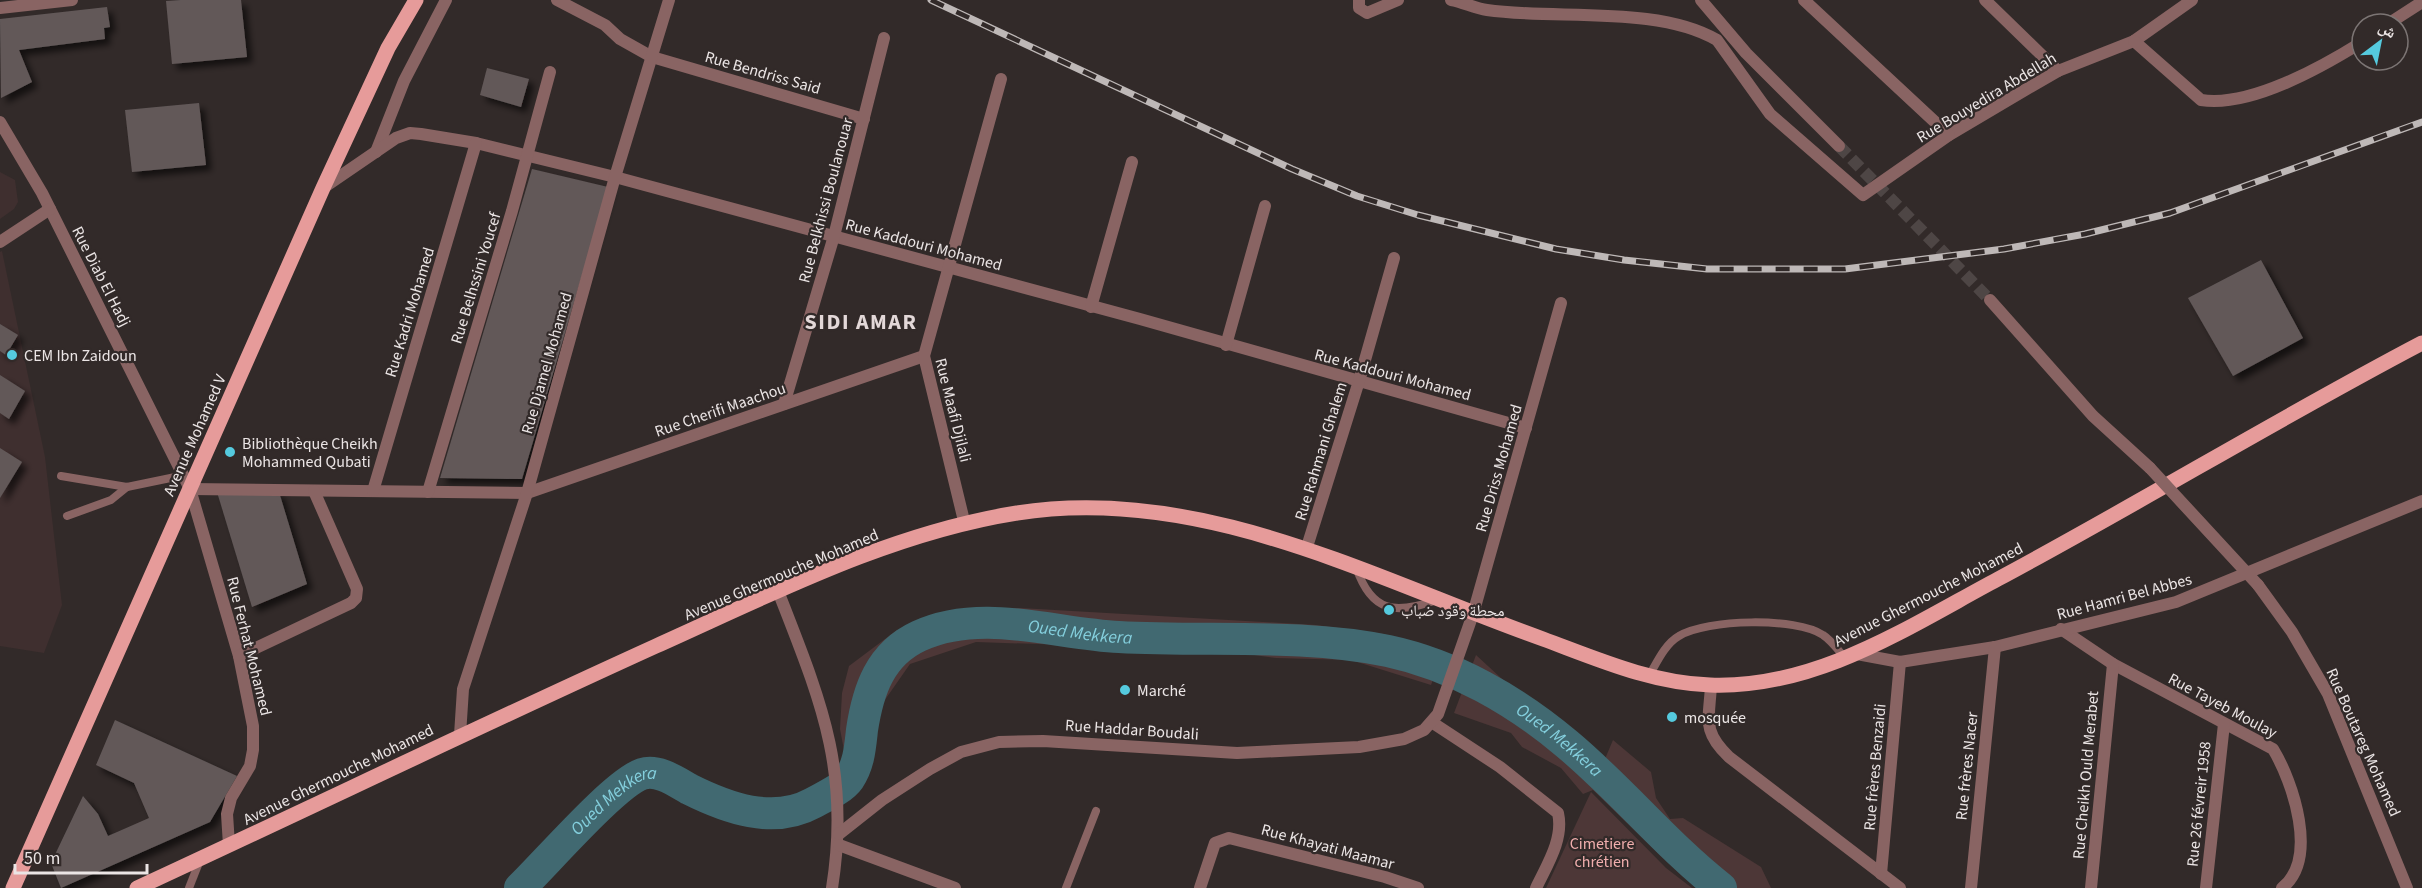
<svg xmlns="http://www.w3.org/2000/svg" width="2422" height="888" font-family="'Source Sans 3','Noto Naskh Arabic',sans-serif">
<defs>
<filter id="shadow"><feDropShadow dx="5.5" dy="5.5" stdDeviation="3" flood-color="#0009"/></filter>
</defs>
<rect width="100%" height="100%" fill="#322a29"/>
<!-- built -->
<g fill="#3f2f2f">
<polygon points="0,172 15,180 18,202 14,209 0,219"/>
<polygon points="2,251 45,457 62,605 44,653 0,646 0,252"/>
</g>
<!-- green -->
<g fill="#4d3737" fill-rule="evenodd">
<path d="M972 608H1020L1316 625 1384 634 1441 653 1436 661 1424 657 1436 672 1431 685 1351 660 1276 658 1218 650 976 642 910 664 880 707 851 787 840 729 842 693 849 666 897 630 908 636V626L946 612ZM1009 614 1025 625 1060 620 1087 637 1130 634 1160 626 1242 637 1282 633 1348 639 1363 647 1373 639 1420 655 1409 662 1384 654 1376 643 1362 652 1322 639 1288 635 1249 643 1205 634 1156 631 1117 641 1084 640 1060 625 1026 632 1012 618 990 632 970 627 987 619Z"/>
<polygon points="1476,655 1537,711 1547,714 1572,742 1602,766 1613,740 1651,772 1656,798 1670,819 1683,818 1761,867 1771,888 1701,888 1661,856 1593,790 1583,794 1561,768 1522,747 1511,733 1454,713"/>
<polygon points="1591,792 1666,868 1692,888 1546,888"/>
</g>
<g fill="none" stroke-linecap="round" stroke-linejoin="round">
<!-- river -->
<path stroke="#416971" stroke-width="32" id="s1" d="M520 888C546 863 614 784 642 774 658 769 675 781 689 789 727 808 773 825 813 803 824 797 842 789 849 779 859 764 860 748 862 730 868 690 880 654 919 636 982 607 1054 634 1119 637 1208 642 1300 633 1388 651 1454 665 1516 701 1567 744 1621 789 1666 845 1721 888"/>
</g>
<!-- building -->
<g fill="#625959" filter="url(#shadow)">
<polygon points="181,0 241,0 247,57 172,64 166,1"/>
<polygon points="107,7 110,27 104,28 105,39 19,50 32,82 1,98 0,19"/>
<polygon points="487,68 529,79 521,107 480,95"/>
<polygon points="199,103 206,165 132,172 125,110"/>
<polygon points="532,169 608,187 522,479 440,478"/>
<polygon points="2261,260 2303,338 2233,376 2188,298"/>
<polygon points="0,324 18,335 6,355 0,351"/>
<polygon points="0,375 25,391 9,419 0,413"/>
<polygon points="0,448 22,462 0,498"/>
<polygon points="217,492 279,492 307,584 252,607"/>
<polygon points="115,720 237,776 210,822 61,888 51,863 83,796 98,814 108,836 149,818 134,783 96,765"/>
</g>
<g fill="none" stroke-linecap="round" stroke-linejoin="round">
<!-- tertiary-tunnel -->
<polyline stroke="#4e4645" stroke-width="12" stroke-dasharray="12 6" stroke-linecap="butt" points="1839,146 1990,300"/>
<!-- service -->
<g stroke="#896463" stroke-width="8">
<polyline points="61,476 127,487 185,475"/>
<polyline points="67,516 111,500 127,487"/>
<path d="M1356 567C1372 614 1396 614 1437 600"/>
<path d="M1649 676C1657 662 1665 644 1679 636 1707 619 1796 617 1823 635 1831 640 1839 651 1845 658"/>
<polyline points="189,888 200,860"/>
<polyline points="1066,888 1096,811"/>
</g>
<!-- minor -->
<g stroke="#896463" stroke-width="12">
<polyline points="557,0 605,25 620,39 652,57 864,119"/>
<polyline points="1359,0 1359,8 1367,13 1398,0"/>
<path d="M1451 0C1463 2 1474 8 1487 10 1555 20 1658 5 1717 40L1770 114 1863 195 1949 135 2025 90 2058 71 2134 41 2192 0"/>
<polyline points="1804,0 1949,135"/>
<polyline points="1985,0 2058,71"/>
<polyline points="0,8 72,0"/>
<polyline points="2388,24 2422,2"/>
<path d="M2134 41 2201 100C2249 108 2322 67 2362 42"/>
<polyline points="0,122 42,193 190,489 239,656 253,726 253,750 250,766 231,798 227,814 229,845"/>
<polyline points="376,152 404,81 446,0"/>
<polyline points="323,188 396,138 410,133 421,134 476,143 615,177 1140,319 1526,428"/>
<polyline points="0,242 50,209"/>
<polyline points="1091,307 1132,162"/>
<polyline points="1226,345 1265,206"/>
<polyline points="784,404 834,236 884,38"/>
<polyline points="190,489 527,493 924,356"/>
<polyline points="373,491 476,143"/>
<polyline points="428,492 512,211 550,72"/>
<polyline points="965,525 924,356 1001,79"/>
<polyline points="1306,550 1359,381 1394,258"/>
<path d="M778 591C820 699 851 769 832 888"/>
<path d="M2061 629 2113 664 2273 749C2293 782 2319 859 2282 888"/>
<polyline points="1857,654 1900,662 1995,647 2176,602 2422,501"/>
<polyline points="239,656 351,603 356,598 357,589 314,491"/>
<path d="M1711 686C1709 720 1702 731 1729 757L1900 888"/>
<path d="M1433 723 1500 767 1558 813C1564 839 1547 865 1536 888"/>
<polyline points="460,735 463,689 527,493 615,177 669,0"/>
<polyline points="839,834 882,800 930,769 961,752 999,742 1043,741 1237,753 1359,747 1404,739 1424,730 1438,714 1473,614 1561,303"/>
<polyline points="839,845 955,888"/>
<polyline points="1881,874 1900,662"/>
<polyline points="1200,888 1215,843 1229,838 1385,877 1418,888"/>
<polyline points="1971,888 1995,647"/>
<polyline points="2091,888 2113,664"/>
<polyline points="2206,888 2224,724"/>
</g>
<!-- tertiary -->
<g stroke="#896463" stroke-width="12">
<polyline points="1701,0 1746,53 1839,146"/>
<polyline points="1990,300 2093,416 2150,468"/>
<polyline points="2258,585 2292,632 2328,694 2407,888"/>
</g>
<!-- primary -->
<g stroke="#e69b9a" stroke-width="15">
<polyline points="13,888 323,188 388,48 416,0"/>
<path d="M137 888C310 808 482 725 656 646 772 594 890 533 1017 513 1202 484 1374 579 1543 639 1597 659 1651 683 1710 685 1816 689 1908 627 1998 579 2140 503 2279 418 2422 343"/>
</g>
<!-- rail casing -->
<g stroke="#beb8b7" stroke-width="7">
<polyline id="rail" points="931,0 1292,169 1357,196 1418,215 1556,249 1624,260 1707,269 1845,269 2004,249 2085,234 2170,213 2422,122"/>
</g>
<!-- rail -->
<use href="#rail" stroke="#322a29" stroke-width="4.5" stroke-dasharray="14" stroke-linecap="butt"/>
<!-- tertiary-bridge -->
<polyline stroke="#896463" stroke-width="12" points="2150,468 2258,585"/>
</g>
<!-- markers -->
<g fill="#55cade" stroke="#322a29" stroke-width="2">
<circle cx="12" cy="355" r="6"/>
<circle cx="230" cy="452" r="6"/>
<circle cx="1389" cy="610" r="6"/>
<circle cx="1125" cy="690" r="6"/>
<circle cx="1672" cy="717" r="6"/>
</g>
<g text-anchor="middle" stroke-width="4.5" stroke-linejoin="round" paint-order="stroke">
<!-- street labels -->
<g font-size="16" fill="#ebe5e5" stroke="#322a29">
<text transform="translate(763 72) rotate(16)" y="6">Rue Bendriss Said</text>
<text transform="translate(1986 97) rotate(-31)" y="6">Rue Bouyedira Abdellah</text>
<text transform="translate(825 200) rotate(-75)" y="6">Rue Belkhissi Boulanouar</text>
<text transform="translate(924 244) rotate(15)" y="6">Rue Kaddouri Mohamed</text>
<text transform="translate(102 276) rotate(63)" y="6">Rue Diab El Hadj</text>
<text transform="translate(475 278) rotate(-73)" y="6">Rue Belhssini Youcef</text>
<text transform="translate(409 312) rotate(-73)" y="6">Rue Kadri Mohamed</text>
<text transform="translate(546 363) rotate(-74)" y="6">Rue Djamel Mohamed</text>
<text transform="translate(1393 374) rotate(15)" y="6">Rue Kaddouri Mohamed</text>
<text transform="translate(720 409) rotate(-19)" y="6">Rue Cherifi Maachou</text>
<text transform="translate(954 410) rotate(76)" y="6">Rue Maafi Djilali</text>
<text transform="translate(194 435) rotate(-66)" y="6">Avenue Mohamed V</text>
<text transform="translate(1320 451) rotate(-73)" y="6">Rue Rahmani Ghalem</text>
<text transform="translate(1498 468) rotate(-74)" y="6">Rue Driss Mohamed</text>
<text transform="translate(781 574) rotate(-23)" y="6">Avenue Ghermouche Mohamed</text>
<text transform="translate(1928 594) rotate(-27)" y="6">Avenue Ghermouche Mohamed</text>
<text transform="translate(2124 596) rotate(-15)" y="6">Rue Hamri Bel Abbes</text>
<text transform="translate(250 646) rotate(76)" y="6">Rue Ferhat Mohamed</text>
<text transform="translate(2223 705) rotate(28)" y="6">Rue Tayeb Moulay</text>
<text transform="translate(1132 729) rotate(4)" y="6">Rue Haddar Boudali</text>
<text transform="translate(2364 742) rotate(66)" y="6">Rue Boutareg Mohamed</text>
<text transform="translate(1966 766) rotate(-84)" y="6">Rue frères Nacer</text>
<text transform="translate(1874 767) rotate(-85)" y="6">Rue frères Benzaidi</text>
<text transform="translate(338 774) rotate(-26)" y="6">Avenue Ghermouche Mohamed</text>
<text transform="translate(2085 775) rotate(-85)" y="6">Rue Cheikh Ould Merabet</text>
<text transform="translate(2198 804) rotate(-84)" y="6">Rue 26 févreir 1958</text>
<text transform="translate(1328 846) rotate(15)" y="6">Rue Khayati Maamar</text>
</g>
<!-- poi labels -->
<g font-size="16" fill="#ebe5e5" stroke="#322a29" text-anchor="start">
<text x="24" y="361">CEM Ibn Zaidoun</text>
<text x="242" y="449">Bibliothèque Cheikh<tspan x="242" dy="18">Mohammed Qubati</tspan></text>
<text x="1401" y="616">محطة وقود ضباب</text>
<text x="1137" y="696">Marché</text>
<text x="1684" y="723">mosquée</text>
</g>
<!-- park labels -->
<g font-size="16" fill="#f0aead" stroke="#322a29">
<text x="1602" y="849">Cimetiere<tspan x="1602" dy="18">chrétien</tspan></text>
</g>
<!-- water labels -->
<g font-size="18" font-style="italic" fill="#84cfdd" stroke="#322a29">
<text dy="6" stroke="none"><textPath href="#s1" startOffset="722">Oued Mekkera</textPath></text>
<text dy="6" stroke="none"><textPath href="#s1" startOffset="1226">Oued Mekkera</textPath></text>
<text dy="6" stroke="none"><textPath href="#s1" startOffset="130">Oued Mekkera</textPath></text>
</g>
<!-- district labels -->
<g font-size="22" font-weight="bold" letter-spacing="1.5" fill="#e3d8d8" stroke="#322a29">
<text x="861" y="329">SIDI AMAR</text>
</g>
</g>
<!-- north arrow -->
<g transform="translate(2380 42) rotate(32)"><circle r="28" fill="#322a29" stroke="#7c7574" stroke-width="1.5"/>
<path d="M0-4.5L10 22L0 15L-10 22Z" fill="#55cade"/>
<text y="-9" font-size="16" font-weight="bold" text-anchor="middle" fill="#ebe5e5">ش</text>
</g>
<!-- scale -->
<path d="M15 864v9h132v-9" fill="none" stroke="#ebe5e5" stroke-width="3"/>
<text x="24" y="864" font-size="18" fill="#ebe5e5" stroke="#322a29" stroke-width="4.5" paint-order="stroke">50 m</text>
</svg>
